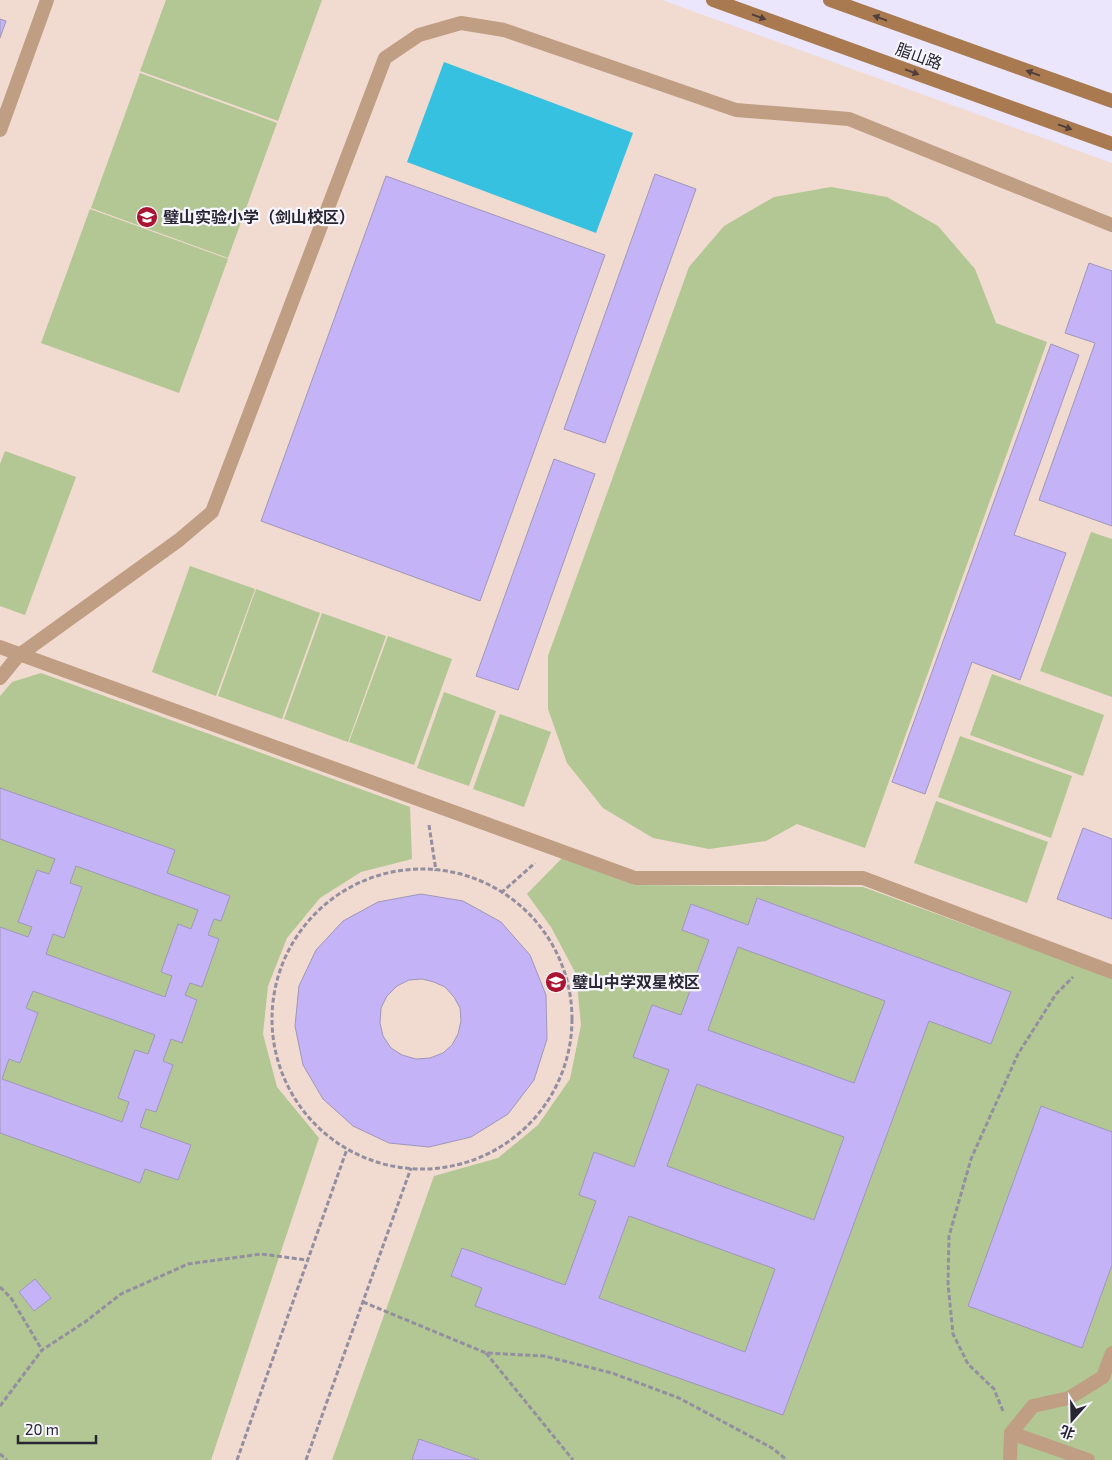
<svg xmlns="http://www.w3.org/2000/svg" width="1112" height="1460" font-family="'Exo 2','Noto Sans SC',sans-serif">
<rect width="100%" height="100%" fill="#ebe6fb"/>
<!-- education -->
<polygon fill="#f1dacf" points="0,0 662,0 1112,163 1112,1460 0,1460"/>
<!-- green -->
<g fill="#b2c793">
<polygon points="166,0 322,0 278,121 140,71"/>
<polygon points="140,73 277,123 228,258 91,208"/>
<polygon points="831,187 887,197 938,226 975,269 996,323 1047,342 865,848 797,824 766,841 709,849 653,838 603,808 567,763 548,709 548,656 689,267 724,226 774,197"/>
<polygon points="90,209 228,259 179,393 41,343"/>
<polygon points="5,451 76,477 25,615 0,606 0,464"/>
<polygon points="1091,532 1112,539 1112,697 1040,671"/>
<polygon points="190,566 255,589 216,696 152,672"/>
<polygon points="256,589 320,613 282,719 218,696"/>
<polygon points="322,613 386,636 348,742 284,719"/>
<polygon points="388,636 452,659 414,765 349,742"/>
<polygon points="41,673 410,807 412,859 361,872 320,898 287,938 268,986 263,1034 277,1087 319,1138 211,1460 0,1460 0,696 12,682"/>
<polygon points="992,674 1104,715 1083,776 970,735"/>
<polygon points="444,692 496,711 469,786 417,768"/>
<polygon points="500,714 551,732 524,807 473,789"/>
<polygon points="960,736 1072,776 1051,838 938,797"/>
<polygon points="936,801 1048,842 1027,903 914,863"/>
<polygon points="562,858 634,885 863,887 1112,978 1112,1460 332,1460 434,1176 498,1158 538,1125 570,1079 581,1025 576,974 551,927 527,894"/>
</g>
<!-- water -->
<polygon fill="#36c1e0" points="444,62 633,133 596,233 407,162"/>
<!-- building -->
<g fill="#c4b3f7" stroke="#9f97b8" fill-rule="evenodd">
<polygon points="0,19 6,21 0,38"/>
<polygon points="655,174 696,189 605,443 564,429"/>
<polygon points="386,176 605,255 480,601 261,521"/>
<polygon points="1089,263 1112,271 1112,526 1039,500 1095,343 1065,333"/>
<polygon points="1051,344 1079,355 1014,535 1066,553 1020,680 972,662 925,794 892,782"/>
<polygon points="554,459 595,474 518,690 476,676"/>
<path d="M0 788 175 850 167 873 230 896 221 921 214 919 208 935 219 939 202 987 190 983 185 995 197 1000 182 1043 171 1039 163 1061 173 1065 156 1112 146 1109 140 1127 191 1145 178 1180 145 1169 140 1183 0 1133V927L28 937 32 927 18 922 37 870 49 874 55 859 0 839ZM76 866 198 910 191 929 178 924 161 972 172 976 165 997 46 954 53 934 64 938 82 887 70 883ZM33 991 155 1035 148 1054 135 1050 118 1098 129 1102 122 1122 2 1079 9 1059 20 1063 38 1013 26 1008Z"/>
<polygon points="1083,828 1112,839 1112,919 1057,899"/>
<path d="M421 894 463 901 501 922 530 955 546 995 547 1039 534 1080 508 1114 471 1137 429 1147 389 1143 353 1126 323 1099 303 1065 295 1026 299 986 316 950 343 921 378 902ZM422 979 434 982 445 987 454 997 460 1008 461 1021 458 1034 452 1045 443 1053 430 1058 416 1059 402 1055 391 1048 383 1036 380 1023 381 1008 387 996 397 986 409 980Z"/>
<path d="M757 898 1011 992 991 1044 929 1021 783 1415 475 1306 482 1288 451 1276 462 1248 565 1285 596 1201 579 1195 594 1152 634 1167 669 1070 633 1057 652 1005 681 1015 709 940 682 930 691 904 748 925ZM738 947 885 1001 854 1083 708 1030ZM697 1084 844 1137 814 1220 667 1166ZM629 1216 775 1269 745 1352 599 1298Z"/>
<polygon points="1041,1106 1112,1132 1112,1265 1082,1348 968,1306"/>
<polygon points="35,1279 51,1298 34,1311 19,1292"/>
<polygon points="419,1439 479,1460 412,1460"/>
</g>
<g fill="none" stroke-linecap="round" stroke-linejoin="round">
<!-- path -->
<g stroke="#938fa0" stroke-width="3" stroke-dasharray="5 2.5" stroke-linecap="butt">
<polyline points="429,825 436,871"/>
<circle cx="422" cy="1019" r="150"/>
<polyline points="501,893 535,863"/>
<polyline points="0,1287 11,1298 42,1350"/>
<polyline points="363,1302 486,1353 544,1356 612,1373 679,1398 772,1448 787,1460"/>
<polyline points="486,1353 573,1460"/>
<polyline points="0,1406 42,1350 85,1322 121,1294 188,1264 261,1254 307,1260"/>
<polyline points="1003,1411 994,1389 968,1364 953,1334 948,1284 949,1236 971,1159 1018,1054 1056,994 1073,977"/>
<polyline points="0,1454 7,1460"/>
<polyline points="237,1460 347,1149"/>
<polyline points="306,1460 411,1168"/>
</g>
<!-- minor -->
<g stroke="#bf9e83" stroke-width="14">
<polyline points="0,130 47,0"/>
<polyline points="0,647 635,878 863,878 1112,972"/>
<polyline points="0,678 18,656 179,540 212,512 385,58 419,35 461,23 504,30 736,110 849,119 1112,225"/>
<polyline points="1011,1433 1088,1460"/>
<polyline points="1010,1460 1011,1433 1033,1406 1069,1398 1103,1377 1112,1353"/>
</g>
<!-- secondary -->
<g stroke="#a97950" stroke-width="14">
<polyline points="713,0 1112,144"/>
<polyline points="830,0 1112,101"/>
</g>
</g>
<!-- one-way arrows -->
<defs><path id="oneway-solid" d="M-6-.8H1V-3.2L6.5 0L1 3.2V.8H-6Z" transform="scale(1.25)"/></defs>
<g fill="#4f3f3c">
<use href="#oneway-solid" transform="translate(759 17) rotate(20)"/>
<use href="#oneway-solid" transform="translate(880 18) rotate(-160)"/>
<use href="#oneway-solid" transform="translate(912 72) rotate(20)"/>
<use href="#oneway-solid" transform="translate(1033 73) rotate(-160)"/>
<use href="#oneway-solid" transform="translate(1065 127) rotate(20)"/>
</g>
<!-- icons -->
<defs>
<g id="school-disc" transform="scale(1.125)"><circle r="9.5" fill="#ab1430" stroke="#f7f5fd"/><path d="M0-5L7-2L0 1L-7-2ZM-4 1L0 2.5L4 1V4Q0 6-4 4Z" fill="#fff"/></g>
</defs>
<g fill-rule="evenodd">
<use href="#school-disc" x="147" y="217"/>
<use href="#school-disc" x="556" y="982"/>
</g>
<g text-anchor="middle" stroke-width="4.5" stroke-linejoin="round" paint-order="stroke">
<!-- street labels -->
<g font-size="16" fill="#292633" stroke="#f7f5fd">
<text transform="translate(919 56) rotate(20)" y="6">脂山路</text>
</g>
<!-- poi labels -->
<g font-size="16" font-weight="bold" fill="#292633" stroke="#f7f5fd" text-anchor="start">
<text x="163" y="223">璧山实验小学（剑山校区）</text>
<text x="572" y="988">璧山中学双星校区</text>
</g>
</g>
<!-- north arrow -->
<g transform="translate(1072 1420) rotate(200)" stroke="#f7f5fd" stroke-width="4" paint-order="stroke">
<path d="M0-4L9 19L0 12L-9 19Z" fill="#292633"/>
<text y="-8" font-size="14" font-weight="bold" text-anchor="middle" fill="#292633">北</text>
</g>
<!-- scale -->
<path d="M18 1435v8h78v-8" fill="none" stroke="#292633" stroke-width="2.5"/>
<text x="25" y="1435" font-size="15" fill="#292633" stroke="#f7f5fd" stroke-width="4" paint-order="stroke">20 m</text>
</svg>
